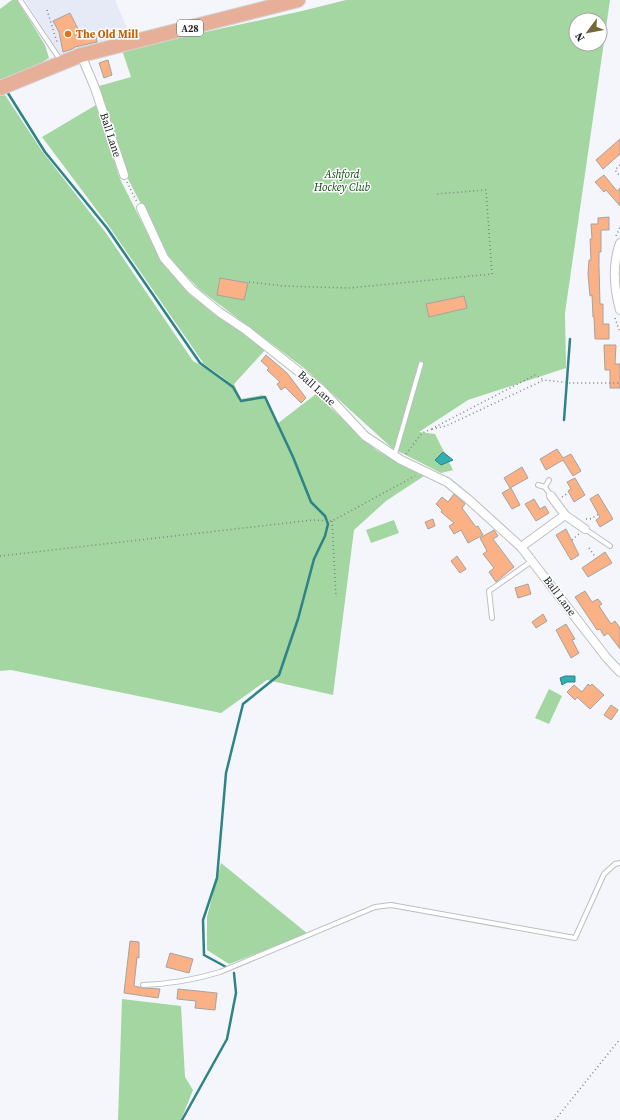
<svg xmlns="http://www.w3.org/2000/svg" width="620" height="1120" font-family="'Source Serif 4',serif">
<rect width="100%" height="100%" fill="#f5f6fb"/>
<!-- built -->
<polygon fill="#e6eaf6" points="25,0 115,0 130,35 62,57"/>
<!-- green -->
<g fill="#a3d6a0" fill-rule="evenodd">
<polygon points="12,0 17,0 45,45 49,58 15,79 0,83 0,9"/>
<path d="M346 0H610L565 313 566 368 468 400 419 432 435 434 453 470 441 473 392 448 304 368 200 290 169 258 128 179 99 86 131 77 122 50 302 11ZM576 20H600V44H576Z"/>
<polygon points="5,95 42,151 106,233 193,361 228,381 204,364 108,225 42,137 96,105 120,179 160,258 189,294 266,349 234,384 241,399 263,395 277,424 316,394 376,450 424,476 386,501 354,530 333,695 267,680 221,713 11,670 0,671 0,96"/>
<polygon points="394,520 399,533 371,543 366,530"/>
<polygon points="549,689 562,696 549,724 535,718"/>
<polygon points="221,863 308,934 229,964 207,950 207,917"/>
<polygon points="122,999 181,1006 185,1077 193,1090 181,1120 118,1120"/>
</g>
<!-- water -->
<g fill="#35aeb2" stroke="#2e8387">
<polygon points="443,452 453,460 441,465 435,460"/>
<polygon points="565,676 575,676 575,682 567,682 562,685 560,678"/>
</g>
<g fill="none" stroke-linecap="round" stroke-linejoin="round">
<!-- stream -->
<g stroke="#2e8387" stroke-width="2.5">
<polyline points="6,90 45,152 107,228 200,363 233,387 241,401 265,397 293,457 311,502 325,516 328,524 325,536 314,559 298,619 279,675 243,704 226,773 217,878 203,920 204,955 228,968"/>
<polyline points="564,420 570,339"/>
<polyline points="182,1120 227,1039 236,993 234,973"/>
</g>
</g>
<!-- building -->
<g fill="#fab186" stroke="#a7a2a0">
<polygon points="70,13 81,35 92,32 92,36 96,35 97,42 75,47 72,49 63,52 59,32 53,21"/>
<polygon points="108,60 112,75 104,78 99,63"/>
<polygon points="620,139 620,154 603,169 596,160"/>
<polygon points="604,175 617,191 620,188 620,206 606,190 604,192 595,182"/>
<polygon points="609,217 609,230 601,230 601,252 599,252 599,266 600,304 603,304 603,324 609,324 609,339 595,339 594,317 593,317 592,295 590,296 588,274 589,260 591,260 590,239 592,239 591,224 598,224 598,218"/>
<polygon points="220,278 248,283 244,300 217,295"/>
<polygon points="464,296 467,308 429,317 426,304"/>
<polygon points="604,345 616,345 615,364 620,364 620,388 610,388 610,370 605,370"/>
<polygon points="266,355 287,373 306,398 301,403 285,387 281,390 277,384 280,382 267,370 269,368 261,361"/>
<polygon points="557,449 563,458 571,454 581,471 573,476 563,460 546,470 540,459"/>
<polygon points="522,467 528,478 510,488 504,478"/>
<polygon points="575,478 585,495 574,502 568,491 571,489 567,482"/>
<polygon points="511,488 520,505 512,509 502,493"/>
<polygon points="454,494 465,504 462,508 476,527 478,526 483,535 468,543 461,530 454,534 449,526 454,523 441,512 442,510 436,504 442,497 448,502"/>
<polygon points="598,494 613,519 600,527 596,520 600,517 590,499"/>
<polygon points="534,499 540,509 545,506 549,513 536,521 525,504"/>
<polygon points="433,519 435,526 428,529 425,522"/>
<polygon points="566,529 579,555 571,560 556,535"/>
<polygon points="494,530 498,536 493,539 514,567 496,582 489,572 494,568 483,554 487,551 480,538"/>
<polygon points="605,552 612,563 588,577 582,568"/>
<polygon points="457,556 466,569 460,573 451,561"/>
<polygon points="528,584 531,594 518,598 515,588"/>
<polygon points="585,591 592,602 598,599 602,604 599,606 611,624 615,621 620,628 620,649 608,633 604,636 600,629 597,630 575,597"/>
<polygon points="543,614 547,621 536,628 532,622"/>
<polygon points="566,624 575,639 572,640 579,653 571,658 556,630"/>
<polygon points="588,684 590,686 592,684 604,695 590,709 577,697 575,700 567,692 574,685 582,692"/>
<polygon points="611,705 618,710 611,720 604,715"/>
<polygon points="130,941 139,942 139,958 137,957 134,986 143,988 160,989 158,998 124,993"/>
<polygon points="170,953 193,959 189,973 166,967"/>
<polygon points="178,989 217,993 215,1010 195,1008 196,1001 177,999"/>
</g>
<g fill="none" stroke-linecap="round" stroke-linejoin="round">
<!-- service casing -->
<g stroke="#bdbfc4" stroke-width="6">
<g id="service">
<polyline points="20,0 61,61"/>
<polyline points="395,454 421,364"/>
<polyline points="538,485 545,487 551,496"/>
<polyline points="545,487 549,480"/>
<polyline points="585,529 610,546"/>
<polyline points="492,618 489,591 532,561"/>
<path d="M143 985C170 984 194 980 220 972L375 907 391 905 575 938 604 874 615 864 620 863"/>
</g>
</g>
<!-- minor casing -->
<g stroke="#bdbfc4" stroke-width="10">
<g id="minor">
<polyline points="81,55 95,88 124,175"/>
<polyline points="141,208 164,258 191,289 219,312 246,330 322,390 365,436 401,460 447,482 468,499 521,547 606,657 620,672"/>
<path d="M620 243C612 265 614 288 620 310"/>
<polyline points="551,496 565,515 585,529"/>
<polyline points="521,547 565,515"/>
</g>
</g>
<!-- trunk casing -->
<g stroke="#d2d2d3" stroke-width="16">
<polyline id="trunk" points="0,88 81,55 298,0"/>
</g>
<!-- path -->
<g stroke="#828386" stroke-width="1.5" stroke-dasharray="1 3" stroke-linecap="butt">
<polyline points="47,10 57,42"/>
<polyline points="620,165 615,170 620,176"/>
<polyline points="127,182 137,202"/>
<polyline points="616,236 620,227"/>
<polyline points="249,282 284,286 349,288 492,274 486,190 436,194"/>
<polyline points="615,318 620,333"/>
<polyline points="435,427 535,375 544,380"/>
<polyline points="432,429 446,426 544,380 571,383 620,383"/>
<polyline points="406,454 422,433 432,429"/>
<polyline points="562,497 568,493"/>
<polyline points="586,519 590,519 599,514"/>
<polyline points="332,521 336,597"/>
<polyline points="572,540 579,534"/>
<polyline points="589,548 596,558"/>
<polyline points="0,556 313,520 332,521 415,476"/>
<polyline points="555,1120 620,1039"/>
</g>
<!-- service -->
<use href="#service" stroke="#fff" stroke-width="4"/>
<!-- minor -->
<use href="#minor" stroke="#fff" stroke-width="8"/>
<!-- trunk -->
<use href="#trunk" stroke="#e7af98" stroke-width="14"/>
</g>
<!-- markers -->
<circle fill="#e8710a" stroke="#fff" stroke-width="1.5" cx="68" cy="34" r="4"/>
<g text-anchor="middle" stroke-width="3" stroke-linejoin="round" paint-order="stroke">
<!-- shield labels -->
<rect fill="#fff" stroke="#626364" stroke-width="1" x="177" y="20" width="26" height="16" rx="3"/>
<g font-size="10" font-weight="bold" fill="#1f2022">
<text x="190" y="32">A28</text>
</g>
<!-- food labels -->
<g font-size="11" font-weight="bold" fill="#c56008" stroke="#fff" text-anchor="start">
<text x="76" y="38">The Old Mill</text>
</g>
<!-- street labels -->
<g font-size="11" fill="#1f2022" stroke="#fff">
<text transform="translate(111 135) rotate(72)" y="4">Ball Lane</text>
<text transform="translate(317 388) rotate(42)" y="4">Ball Lane</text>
<text transform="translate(560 596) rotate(53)" y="4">Ball Lane</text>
</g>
<!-- park labels -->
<g font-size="11" font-style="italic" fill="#07460c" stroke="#fff">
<text x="342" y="178">Ashford<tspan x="342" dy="13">Hockey Club</tspan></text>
</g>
</g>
<!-- north arrow -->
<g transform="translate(588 32) rotate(238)"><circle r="19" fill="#ffffff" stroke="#a5a6a7"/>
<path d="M0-3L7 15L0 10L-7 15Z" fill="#746835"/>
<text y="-6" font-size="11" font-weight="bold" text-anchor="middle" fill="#1f2022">N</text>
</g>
</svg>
